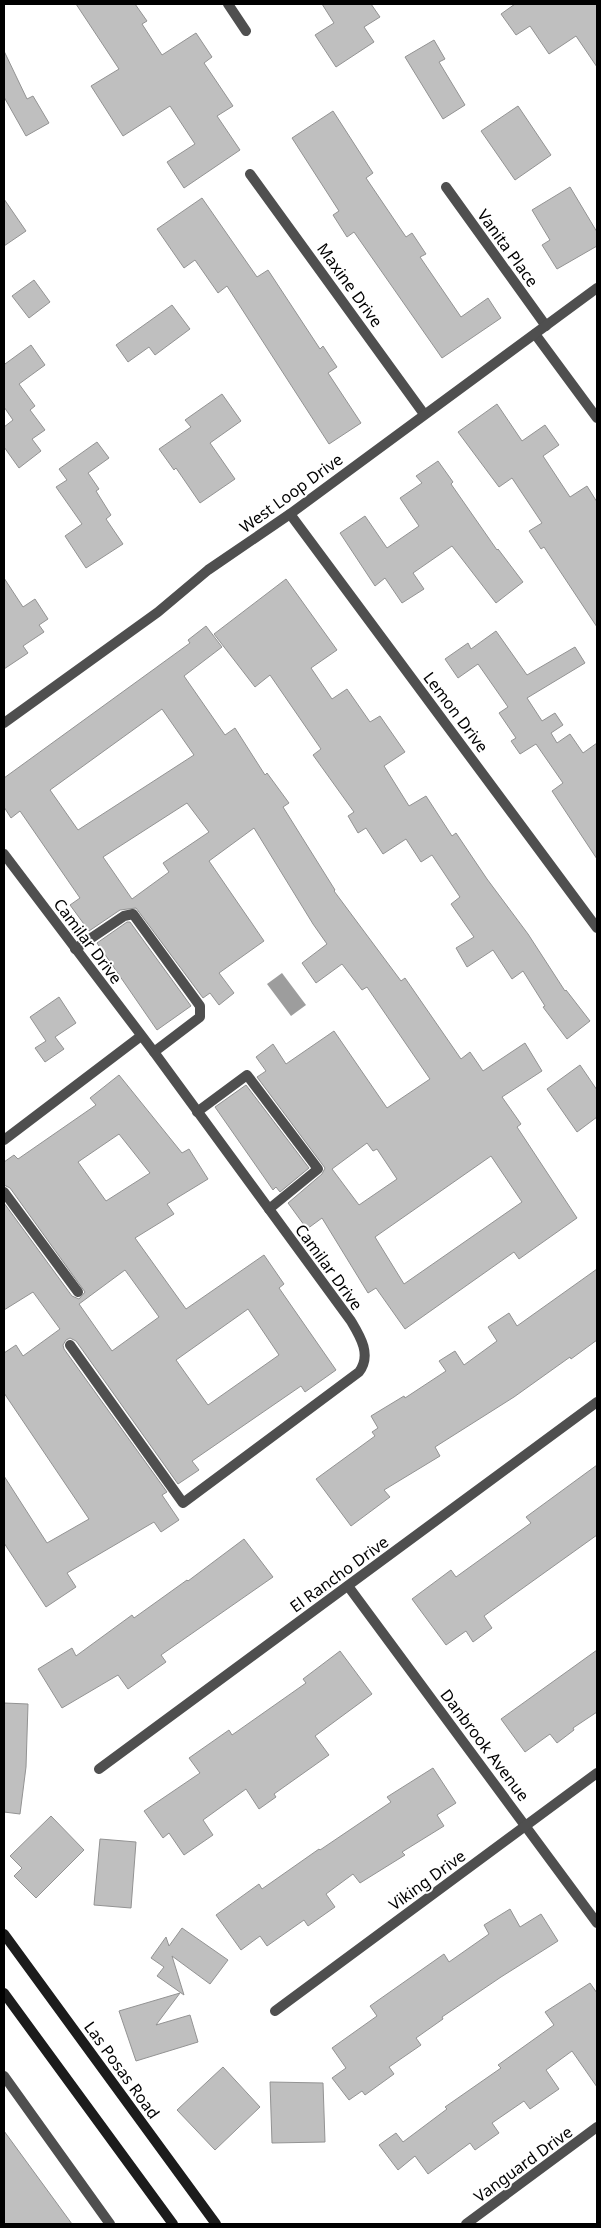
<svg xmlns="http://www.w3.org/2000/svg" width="601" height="2228" font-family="'Noto Sans',sans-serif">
<rect width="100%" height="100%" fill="#fff"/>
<!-- water -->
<polygon fill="#9d9d9d" points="282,973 306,1005 291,1016 267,984"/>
<!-- building -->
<g fill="#bfbfbf" stroke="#939393" fill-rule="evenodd">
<polygon points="76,4 135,4 147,21 142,24 162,55 196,33 212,57 204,63 233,106 217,116 240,150 184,188 167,162 195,144 170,106 123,136 91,86 119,69"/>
<polygon points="322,4 371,4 380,17 364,27 374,42 336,67 315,35 334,23"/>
<polygon points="515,4 597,4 597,67 576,36 549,54 530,26 516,35 501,14"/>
<polygon points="434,40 445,59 439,62 465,105 443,119 405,57"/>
<polygon points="4,51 27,99 33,96 49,123 26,136 4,97"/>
<polygon points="518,106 551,155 515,180 481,131"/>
<polygon points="333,111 373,173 366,178 406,237 412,233 426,254 420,257 461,317 488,298 501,318 442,358 354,232 347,237 333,215 339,211 292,138"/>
<polygon points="570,187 597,232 597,246 557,269 542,245 550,240 532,210"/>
<polygon points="202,198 257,277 268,270 320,349 323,346 337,367 328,373 361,423 329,444 227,286 218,293 195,260 184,268 157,229"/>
<polygon points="4,199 26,231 4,246"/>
<polygon points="34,280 50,302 29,318 12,296"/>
<polygon points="172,305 190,329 155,355 149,347 128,362 116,345"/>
<polygon points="31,345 45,365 19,384 35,406 30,410 45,430 32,439 41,451 19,468 4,447 4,427 13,420 4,407 4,363 5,364"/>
<polygon points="222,394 241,421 210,443 235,479 200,503 176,468 174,470 159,449 191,427 185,420"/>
<polygon points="497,404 522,441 545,425 559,445 543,456 570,497 587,486 597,502 597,627 544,547 541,549 529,531 542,523 512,478 499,487 458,432"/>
<polygon points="97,442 109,458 88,473 99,489 96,491 111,515 106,519 123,544 86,568 65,536 82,524 56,487 67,480 59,469"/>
<polygon points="438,461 453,482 451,484 497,550 498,549 523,582 496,603 452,546 413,573 424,589 402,603 385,578 375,586 340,533 365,516 387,548 419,526 400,498 422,483 416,476"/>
<polygon points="4,578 23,607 35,599 48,619 39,625 44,632 23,646 28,653 4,669"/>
<polygon points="286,579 337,650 311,668 332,699 347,689 370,722 380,716 405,752 384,766 409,806 426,796 452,836 456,833 487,879 528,934 565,991 566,990 590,1021 567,1039 543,1007 545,1006 523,971 512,979 493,950 467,967 456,948 474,937 451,904 460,897 432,855 421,862 406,839 383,854 366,828 358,833 348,816 354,812 313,755 321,749 270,675 255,687 214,634"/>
<path d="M206 626 222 647 184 676 225 735 235 728 265 775 267 773 289 803 283 807 335 890 334 891 401 981 405 978 461 1059 470 1052 483 1071 525 1043 542 1071 502 1097 521 1124 517 1127 577 1218 519 1259 514 1252 405 1329 376 1288 368 1293 322 1218 307 1229 288 1203 322 1174 325 1168 257 1077 266 1071 256 1057 273 1044 286 1064 334 1031 387 1108 430 1079 367 987 362 990 342 964 316 983 302 963 327 944 313 924 254 828 209 861 264 941 219 973 234 993 219 1005 210 993 203 998 136 908 120 910 89 931 70 905 80 898 20 811 11 818 4 807V778L190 643 188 640ZM162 709 194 755 78 830 50 790ZM187 803 209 832 163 863 169 872 132 899 103 857ZM367 1143 373 1151 377 1149 397 1179 359 1205 332 1169ZM491 1156 522 1202 404 1284 375 1237Z"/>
<polygon points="496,631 527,675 575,647 585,663 527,698 542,721 555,713 563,725 551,733 557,743 570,734 583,753 597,743 597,859 552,791 563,783 536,744 520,754 511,741 516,738 499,713 508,707 478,664 458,678 445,659 468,643 471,649"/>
<polygon points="127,922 130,922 191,1006 157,1030 97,943"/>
<polygon points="59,997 76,1023 55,1037 64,1049 45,1062 35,1048 46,1041 30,1017"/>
<polygon points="580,1065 597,1090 597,1117 577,1132 547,1089"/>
<path d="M119 1075 182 1153 189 1149 208 1179 167 1204 174 1214 135 1238 186 1309 264 1255 284 1284 279 1288 336 1370 305 1392 301 1386 192 1461 199 1470 178 1484 76 1341 70 1338 66 1340 63 1345 64 1349 167 1492 162 1495 179 1520 161 1532 154 1522 67 1573 76 1587 46 1607 4 1543V1476L47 1543 89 1519 4 1393V1353L16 1345 23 1356 60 1329 33 1292 4 1310V1203L72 1296 79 1299 85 1292 10 1188 4 1185V1162L14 1155 18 1159 96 1105 90 1098ZM119 1134 150 1173 106 1201 78 1162ZM125 1270 159 1317 112 1351 79 1304ZM248 1309 279 1355 208 1405 176 1360Z"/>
<polygon points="246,1085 309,1168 280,1192 276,1187 273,1190 215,1107"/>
<polygon points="597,1269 597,1340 571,1359 570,1357 514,1397 435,1447 440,1456 384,1490 390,1497 351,1526 316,1479 375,1436 372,1432 378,1428 371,1416 404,1396 405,1398 446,1371 439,1361 455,1351 464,1365 497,1341 488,1327 509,1313 517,1326"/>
<polygon points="597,1465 597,1535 484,1616 492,1628 473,1642 466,1631 446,1645 412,1599 451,1570 456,1577 531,1523 526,1517"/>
<polygon points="244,1539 273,1577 161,1655 166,1662 128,1689 118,1675 62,1708 38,1669 72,1648 76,1656 132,1615 134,1618 187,1580 188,1581"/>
<polygon points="597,1650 597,1712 573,1728 574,1730 557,1743 550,1734 525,1752 501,1719"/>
<polygon points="340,1651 372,1694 315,1736 329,1755 274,1794 276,1797 259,1809 246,1789 203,1820 213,1835 184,1855 169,1833 163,1838 144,1811 200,1773 189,1758 229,1730 232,1735 306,1683 303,1679"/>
<polygon points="4,1703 28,1704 26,1767 20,1814 4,1812"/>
<polygon points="433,1768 456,1803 437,1815 444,1826 402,1852 405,1855 360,1883 353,1874 326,1894 335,1907 308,1926 304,1920 267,1946 260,1936 241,1950 216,1915 259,1884 262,1889 319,1849 320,1850 391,1802 387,1797"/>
<polygon points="51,1816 84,1850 36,1898 14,1876 22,1868 10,1856"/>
<polygon points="100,1839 136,1842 131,1908 94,1905"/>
<polygon points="510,1909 520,1927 541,1914 558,1941 501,1977 442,2017 443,2019 416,2038 421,2045 389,2067 394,2074 365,2095 362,2091 349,2100 332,2078 346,2068 332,2048 377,2016 370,2006 444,1954 449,1962 489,1934 484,1925"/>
<polygon points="182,1928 228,1960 210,1984 172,1956 184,1995 157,1976 164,1967 151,1958 166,1937 169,1946"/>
<polygon points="590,1983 597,1993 597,2087 572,2051 546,2070 559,2089 530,2109 524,2101 492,2123 499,2133 475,2150 470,2143 428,2174 415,2156 398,2170 379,2145 396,2133 403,2142 447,2109 445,2107 501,2068 498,2065 554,2025 545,2012"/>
<polygon points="180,1993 156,2025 190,2015 198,2042 136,2061 119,2011"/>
<polygon points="223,2067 260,2107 215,2150 177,2110"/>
<polygon points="270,2082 323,2083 325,2142 272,2143"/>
<polygon points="4,2131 72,2224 4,2224"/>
</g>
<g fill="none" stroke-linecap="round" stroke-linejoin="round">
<!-- service -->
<g stroke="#4f4f4f" stroke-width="10">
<polyline points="75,949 124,916 133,914 200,1006 200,1017 154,1052"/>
<polyline points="197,1112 247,1075 318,1169 269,1209"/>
<polyline points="4,1140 141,1036"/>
<polyline points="4,1192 78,1292"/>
<polyline points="4,2076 110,2224"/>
</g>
<!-- minor -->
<g stroke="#4f4f4f" stroke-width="10">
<polyline points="228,4 246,31"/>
<polyline points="250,174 424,414"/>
<polyline points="446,187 546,326"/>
<polyline points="535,334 597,418"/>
<polyline points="290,514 597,928"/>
<polyline points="4,723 158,612 208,570 290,514 597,288"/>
<path d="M4 854 154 1052 351 1321C360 1336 372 1355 359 1372L183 1503 70 1345"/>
<polyline points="348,1586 597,1923"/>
<polyline points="99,1769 597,1402"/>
<polyline points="275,2011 597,1773"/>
<polyline points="466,2224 597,2127"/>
</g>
<!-- secondary -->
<g stroke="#1c1c1c" stroke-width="10">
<polyline points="4,1934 216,2224"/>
<polyline points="4,1993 173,2224"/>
</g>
</g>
<g text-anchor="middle" stroke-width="4" stroke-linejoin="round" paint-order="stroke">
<!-- street labels -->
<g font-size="16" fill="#000" stroke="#fff">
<text transform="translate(508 248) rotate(54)" y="6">Vanita Place</text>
<text transform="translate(350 285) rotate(54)" y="6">Maxine Drive</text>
<text transform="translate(291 493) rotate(-36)" y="6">West Loop Drive</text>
<text transform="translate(456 712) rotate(53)" y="6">Lemon Drive</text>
<text transform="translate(88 941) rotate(53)" y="6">Camilar Drive</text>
<text transform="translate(329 1267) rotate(54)" y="6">Camilar Drive</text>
<text transform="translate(339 1574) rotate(-36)" y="6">El Rancho Drive</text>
<text transform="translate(485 1745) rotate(53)" y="6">Danbrook Avenue</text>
<text transform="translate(427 1880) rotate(-36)" y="6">Viking Drive</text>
<text transform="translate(122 2070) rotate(54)" y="6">Las Posas Road</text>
<text transform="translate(523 2164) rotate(-36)" y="6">Vanguard Drive</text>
</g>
</g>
<!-- border -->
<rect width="601" height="2228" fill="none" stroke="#000000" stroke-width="10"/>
</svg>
